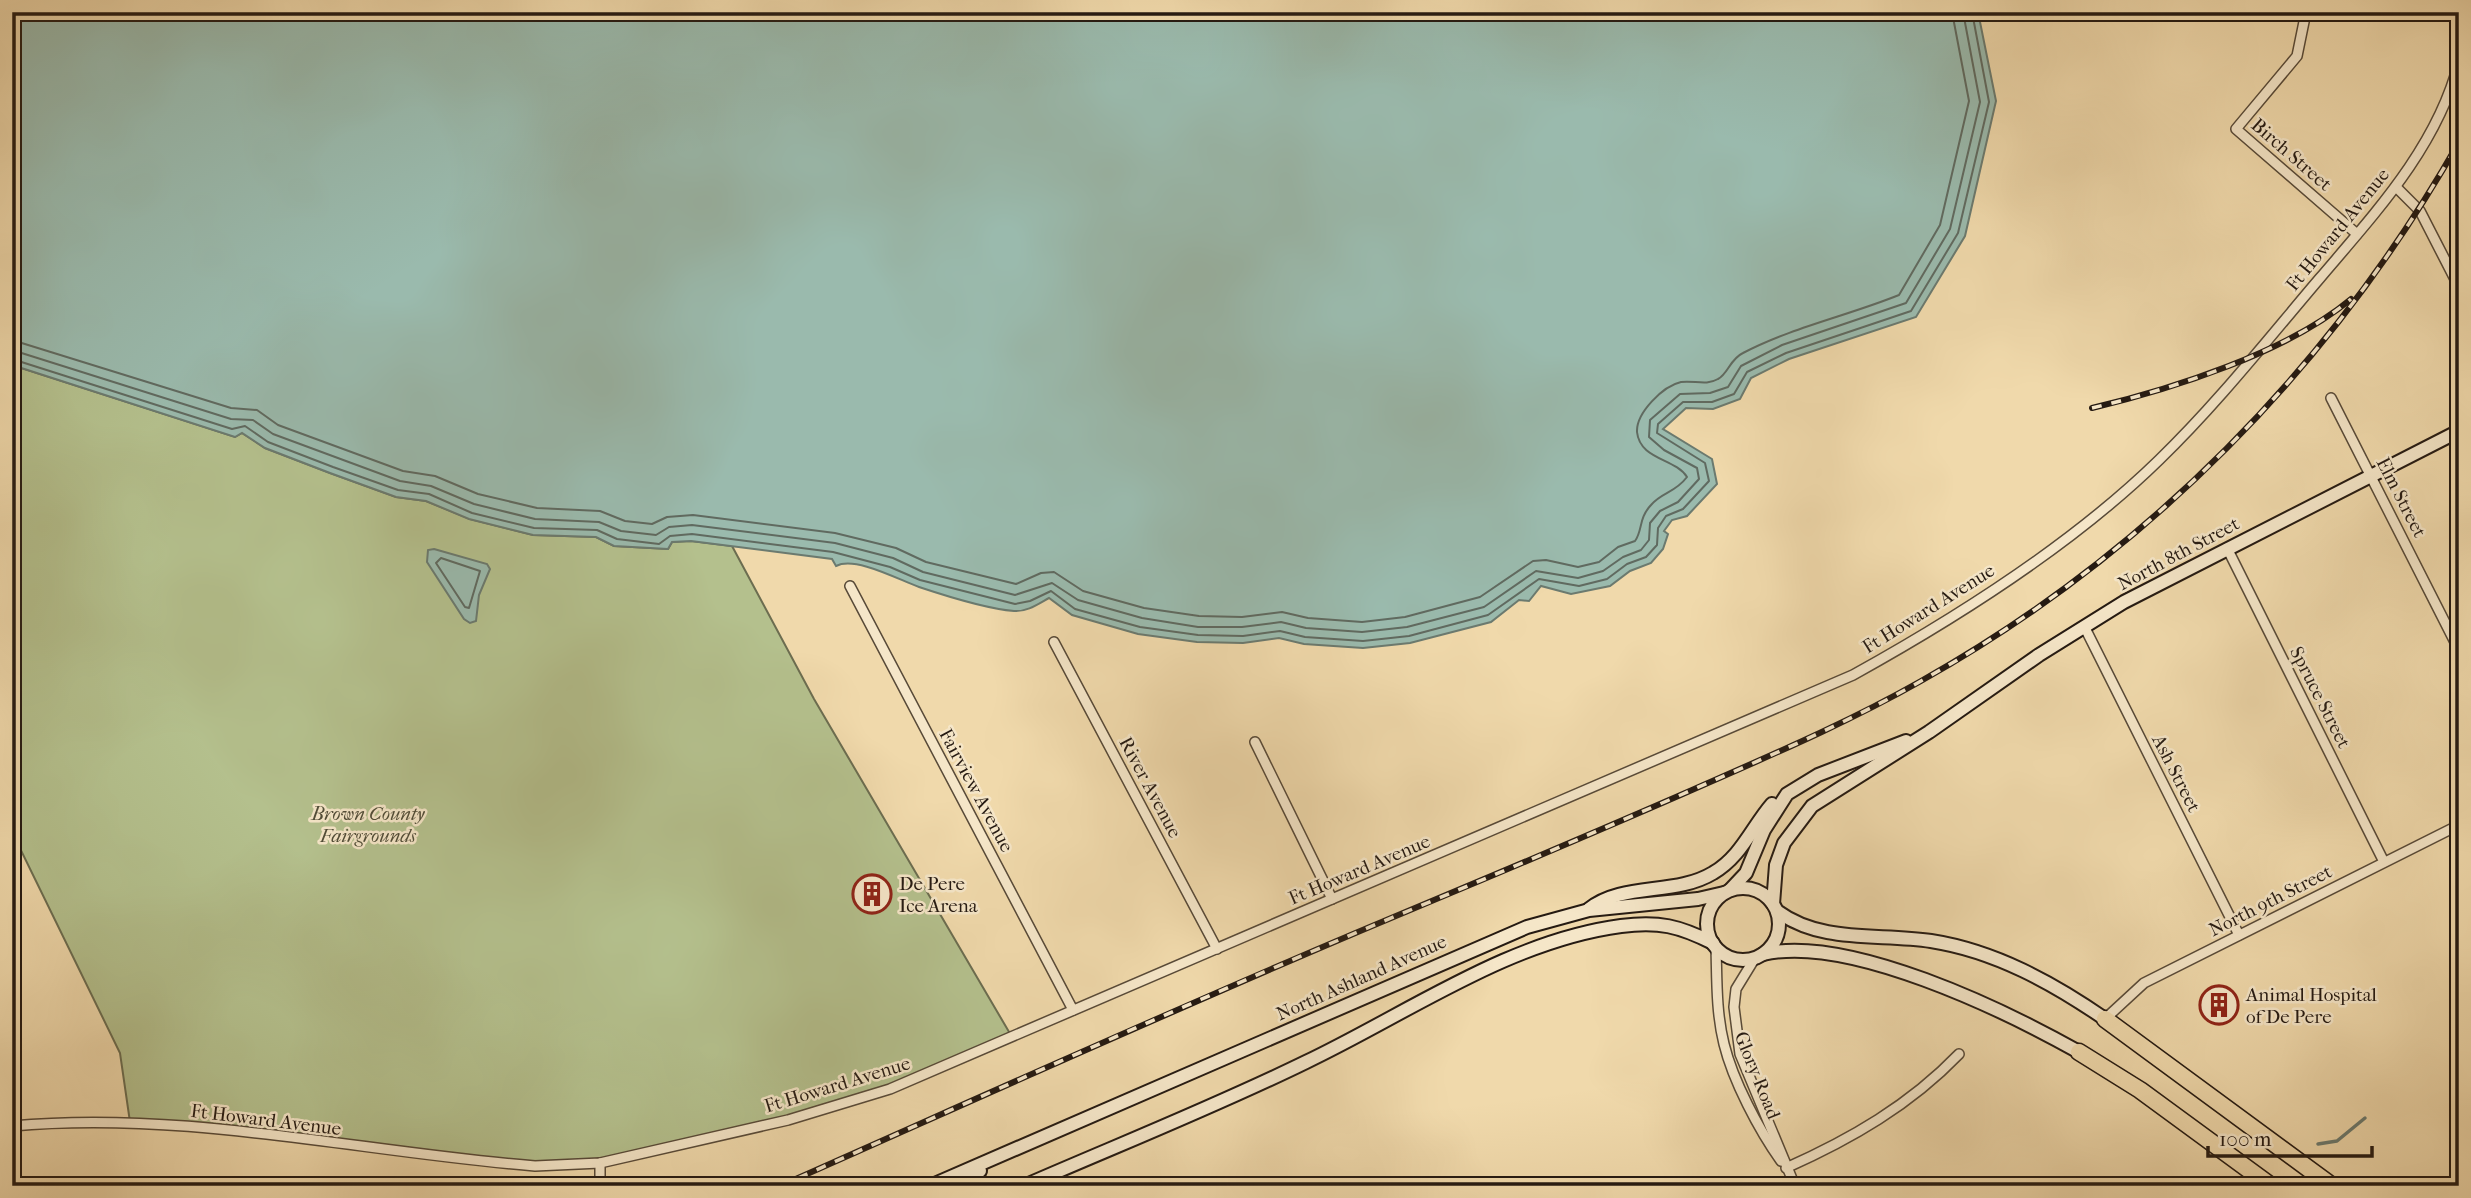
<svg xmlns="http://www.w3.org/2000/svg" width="2471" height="1198" font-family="'IM FELL French Canon',serif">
<rect width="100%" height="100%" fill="#f0d9ab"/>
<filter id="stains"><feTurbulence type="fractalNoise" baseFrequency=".00286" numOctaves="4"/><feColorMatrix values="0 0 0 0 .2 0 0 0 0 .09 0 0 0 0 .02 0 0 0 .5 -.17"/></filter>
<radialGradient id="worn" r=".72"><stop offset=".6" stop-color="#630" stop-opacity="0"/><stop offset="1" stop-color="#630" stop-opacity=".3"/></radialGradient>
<!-- green -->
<polygon fill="#b4c08d" stroke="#6c6d50" stroke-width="2" points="12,365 235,437 242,433 265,448 330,473 396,497 426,501 470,519 533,535 596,537 614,546 668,549 672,542 691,541 732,546 814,699 1012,1037 890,1089 788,1120 600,1163 535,1166 130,1122 120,1053 12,832"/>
<!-- water -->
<g fill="#9abaad" stroke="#6b7a6f" stroke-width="2">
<path d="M12 12H1978L1996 101 1965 236 1916 317 1789 359 1751 378 1740 399 1713 409 1686 408 1663 429 1712 459 1717 484 1687 516 1672 520 1664 531 1668 534 1663 549 1651 563 1630 571 1610 586 1571 594 1541 586 1529 601 1519 600 1491 622 1410 643 1363 648 1304 644 1279 638 1243 643 1197 642 1138 634 1072 615 1049 598C1038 604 1027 612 1014 611 989 609 943 595 919 587 899 580 856 556 836 566L832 559 691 541 672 542 668 549 614 546 596 537 533 535 469 519 426 501 396 497 330 473 265 448 242 433 235 437 12 365Z"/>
<polygon points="434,549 487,564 490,569 479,595 476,621 470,623 464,619 427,562 428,550"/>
</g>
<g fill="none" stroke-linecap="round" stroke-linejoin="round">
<!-- shore -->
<g stroke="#606a60" stroke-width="2">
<path d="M12 340 231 408 257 410 278 425 403 471 435 476 478 494 537 508 600 511 625 521 652 524 667 517 693 515 835 533 896 548 926 562 1016 584 1041 573 1054 572 1083 591 1144 608 1199 616 1242 617 1282 612 1308 618 1362 622 1405 617 1480 597 1533 561 1546 560 1578 567 1599 562 1618 547 1635 541C1643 530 1638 519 1651 505 1662 492 1675 493 1687 477 1675 458 1640 460 1637 432 1636 413 1663 386 1681 382 1694 380 1706 386 1718 379 1728 374 1730 359 1743 353 1793 327 1847 316 1899 295L1940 225 1969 101 1952 12"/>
<polyline points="12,350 231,419 253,420 273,434 400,481 431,486 474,504 535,519 599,522 621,531 656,535 669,527 692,525 835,543 893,558 923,572 1015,595 1052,583 1078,600 1142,618 1198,627 1242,627 1281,622 1306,628 1362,632 1407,627 1484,607 1536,571 1578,578 1603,571 1623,557 1641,550 1649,540 1650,523 1660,511 1678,502 1699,479 1697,468 1664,450 1649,437 1650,420 1680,394 1710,393 1728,387 1741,366 1782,345 1906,303 1950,229 1980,102 1963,12"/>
<polyline points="12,359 232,429 245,426 268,442 333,467 398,490 429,494 472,513 534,528 597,530 617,539 659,544 670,536 692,534 833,552 890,567 920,580 1015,604 1030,601 1051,591 1075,609 1140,627 1198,635 1243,636 1280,631 1305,637 1363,641 1409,636 1488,615 1539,579 1579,586 1607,579 1627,564 1646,557 1657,545 1658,528 1666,516 1683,509 1709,481 1705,463 1657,433 1658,424 1683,402 1712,402 1734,394 1747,372 1786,353 1911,311 1958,233 1989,102 1972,12"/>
<polygon points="441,558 480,571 469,608 465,607 436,563"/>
</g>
<!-- stream -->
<polyline stroke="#6b7a6f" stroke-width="3.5" points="2318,1144 2337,1141 2365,1118"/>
<!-- minor casing -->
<g stroke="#584a38" stroke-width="12">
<g id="minor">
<polyline points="2306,12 2297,56 2236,129 2357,234"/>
<polyline points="2396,187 2420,211 2459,287"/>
<polyline points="2331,398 2459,650"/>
<polyline points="2227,548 2384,862"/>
<polyline points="850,586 1073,1010"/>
<polyline points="2084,626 2239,935"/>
<polyline points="1054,642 1217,949"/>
<polyline points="1255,742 1332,899"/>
<path d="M1716 947C1717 979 1716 1012 1724 1044 1733 1081 1759 1130 1781 1161"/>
<polyline points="1755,958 1736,989 1734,1007 1740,1054 1795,1186"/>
<polyline points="2105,1019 2144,983 2459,825"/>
<path d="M12 1126C186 1110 361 1152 535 1166L600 1163 788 1120 890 1089 1853 675C1956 618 2075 542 2159 460 2217 404 2268 339 2320 278 2376 212 2437 147 2459 62"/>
<polyline points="600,1163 600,1186"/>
<path d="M1786 1168C1851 1139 1910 1105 1959 1054"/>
</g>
</g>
<!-- secondary casing -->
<g stroke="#251a12" stroke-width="16">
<g id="secondary">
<circle cx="1743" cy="924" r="36"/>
<polyline points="1730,890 1746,873 1764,830 1787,794 1818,775 1906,741"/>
<polyline points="1773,904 1776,865 1784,843 1812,806 1929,732 2039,655 2124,602 2459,431"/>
<path d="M1589 909C1623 882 1675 896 1713 873 1741 857 1752 827 1772 804"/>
<path d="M1777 911C1822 944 1878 933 1931 941 1995 951 2053 983 2105 1019"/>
<path d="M1763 954C1848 934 2004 1010 2079 1052"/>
<polyline points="930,1186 1527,927 1589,910 1698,899 1724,893"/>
<polyline points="956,1186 980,1171"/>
<path d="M1024 1186C1118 1145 1214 1107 1306 1062 1407 1014 1508 941 1621 926 1659 921 1679 926 1713 943"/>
</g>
</g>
<!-- motorway casing -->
<g stroke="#251a12" stroke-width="19">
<g id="motorway">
<polyline points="2105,1019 2332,1186"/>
<polyline points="2079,1052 2140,1090 2271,1186"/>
</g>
</g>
<!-- minor -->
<use href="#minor" stroke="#f5e6c8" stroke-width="9"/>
<!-- secondary -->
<use href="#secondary" stroke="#f5e6c8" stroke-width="12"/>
<!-- motorway -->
<use href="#motorway" stroke="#f0d9ab" stroke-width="16"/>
<!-- rail casing -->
<g stroke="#251a12" stroke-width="6">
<g id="rail">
<path d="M2092 408C2172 389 2288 352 2351 299"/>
<path d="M780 1186C981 1097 1181 1006 1384 921 1487 878 1589 835 1692 790 1769 756 1847 723 1921 681 2147 554 2331 367 2459 142"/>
</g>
</g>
<!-- rail -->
<use href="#rail" stroke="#f5e6c8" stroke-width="3.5" stroke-dasharray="10" stroke-linecap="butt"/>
</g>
<!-- icons -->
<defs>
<g id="building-ring" transform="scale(2.0125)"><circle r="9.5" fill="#f5e6c8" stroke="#8f2418" stroke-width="1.5"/><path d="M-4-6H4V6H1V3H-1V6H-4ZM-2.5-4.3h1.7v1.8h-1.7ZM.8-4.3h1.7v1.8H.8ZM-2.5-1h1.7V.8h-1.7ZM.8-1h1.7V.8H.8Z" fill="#8f2418"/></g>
</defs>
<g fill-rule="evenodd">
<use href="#building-ring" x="872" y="894"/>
<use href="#building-ring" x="2219" y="1005"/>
</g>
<g text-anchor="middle" stroke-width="5" stroke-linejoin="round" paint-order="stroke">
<!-- street labels -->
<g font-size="19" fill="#251a12" stroke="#f5e6c8">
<text transform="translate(2292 154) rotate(41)" y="7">Birch Street</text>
<text transform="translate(2337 229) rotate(-51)" y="7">Ft Howard Avenue</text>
<text transform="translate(2402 497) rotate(63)" y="7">Elm Street</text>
<text transform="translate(2178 553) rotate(-28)" y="7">North 8th Street</text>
<text transform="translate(1928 608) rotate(-32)" y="7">Ft Howard Avenue</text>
<text transform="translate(2321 697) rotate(63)" y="7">Spruce Street</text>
<text transform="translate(2177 773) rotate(63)" y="7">Ash Street</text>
<text transform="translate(1151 787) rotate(62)" y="7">River Avenue</text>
<text transform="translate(977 790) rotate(62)" y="7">Fairview Avenue</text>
<text transform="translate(1359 869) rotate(-23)" y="7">Ft Howard Avenue</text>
<text transform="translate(2270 900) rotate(-27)" y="7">North 9th Street</text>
<text transform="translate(1361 977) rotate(-24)" y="7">North Ashland Avenue</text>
<text transform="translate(1758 1075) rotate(68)" y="7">Glory Road</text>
<text transform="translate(837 1084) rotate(-17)" y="7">Ft Howard Avenue</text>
<text transform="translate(266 1119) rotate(7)" y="7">Ft Howard Avenue</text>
</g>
<!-- park labels -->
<g font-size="19" font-style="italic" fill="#504c37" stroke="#f5e6c8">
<text x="368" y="820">Brown County<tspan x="368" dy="22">Fairgrounds</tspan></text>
</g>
<!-- poi labels -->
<g font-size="19" fill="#251a12" stroke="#f5e6c8" text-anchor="start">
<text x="899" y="890">De Pere<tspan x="899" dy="22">Ice Arena</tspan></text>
<text x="2246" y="1001">Animal Hospital<tspan x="2246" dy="22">of De Pere</tspan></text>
</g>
</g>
<!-- margin -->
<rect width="2471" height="1198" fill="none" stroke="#f0d9ab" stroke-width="42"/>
<rect x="14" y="14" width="2443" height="1170" fill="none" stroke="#251a12" stroke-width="3.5"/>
<rect x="21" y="21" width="2429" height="1156" fill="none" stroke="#251a12" stroke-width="2"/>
<!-- scale -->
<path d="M2208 1146v10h164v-10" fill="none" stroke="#251a12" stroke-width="3.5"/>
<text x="2219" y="1146" font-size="21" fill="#251a12" stroke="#f5e6c8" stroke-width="5" paint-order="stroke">100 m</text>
<rect width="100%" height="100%" filter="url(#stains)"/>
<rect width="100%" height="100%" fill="url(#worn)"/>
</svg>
